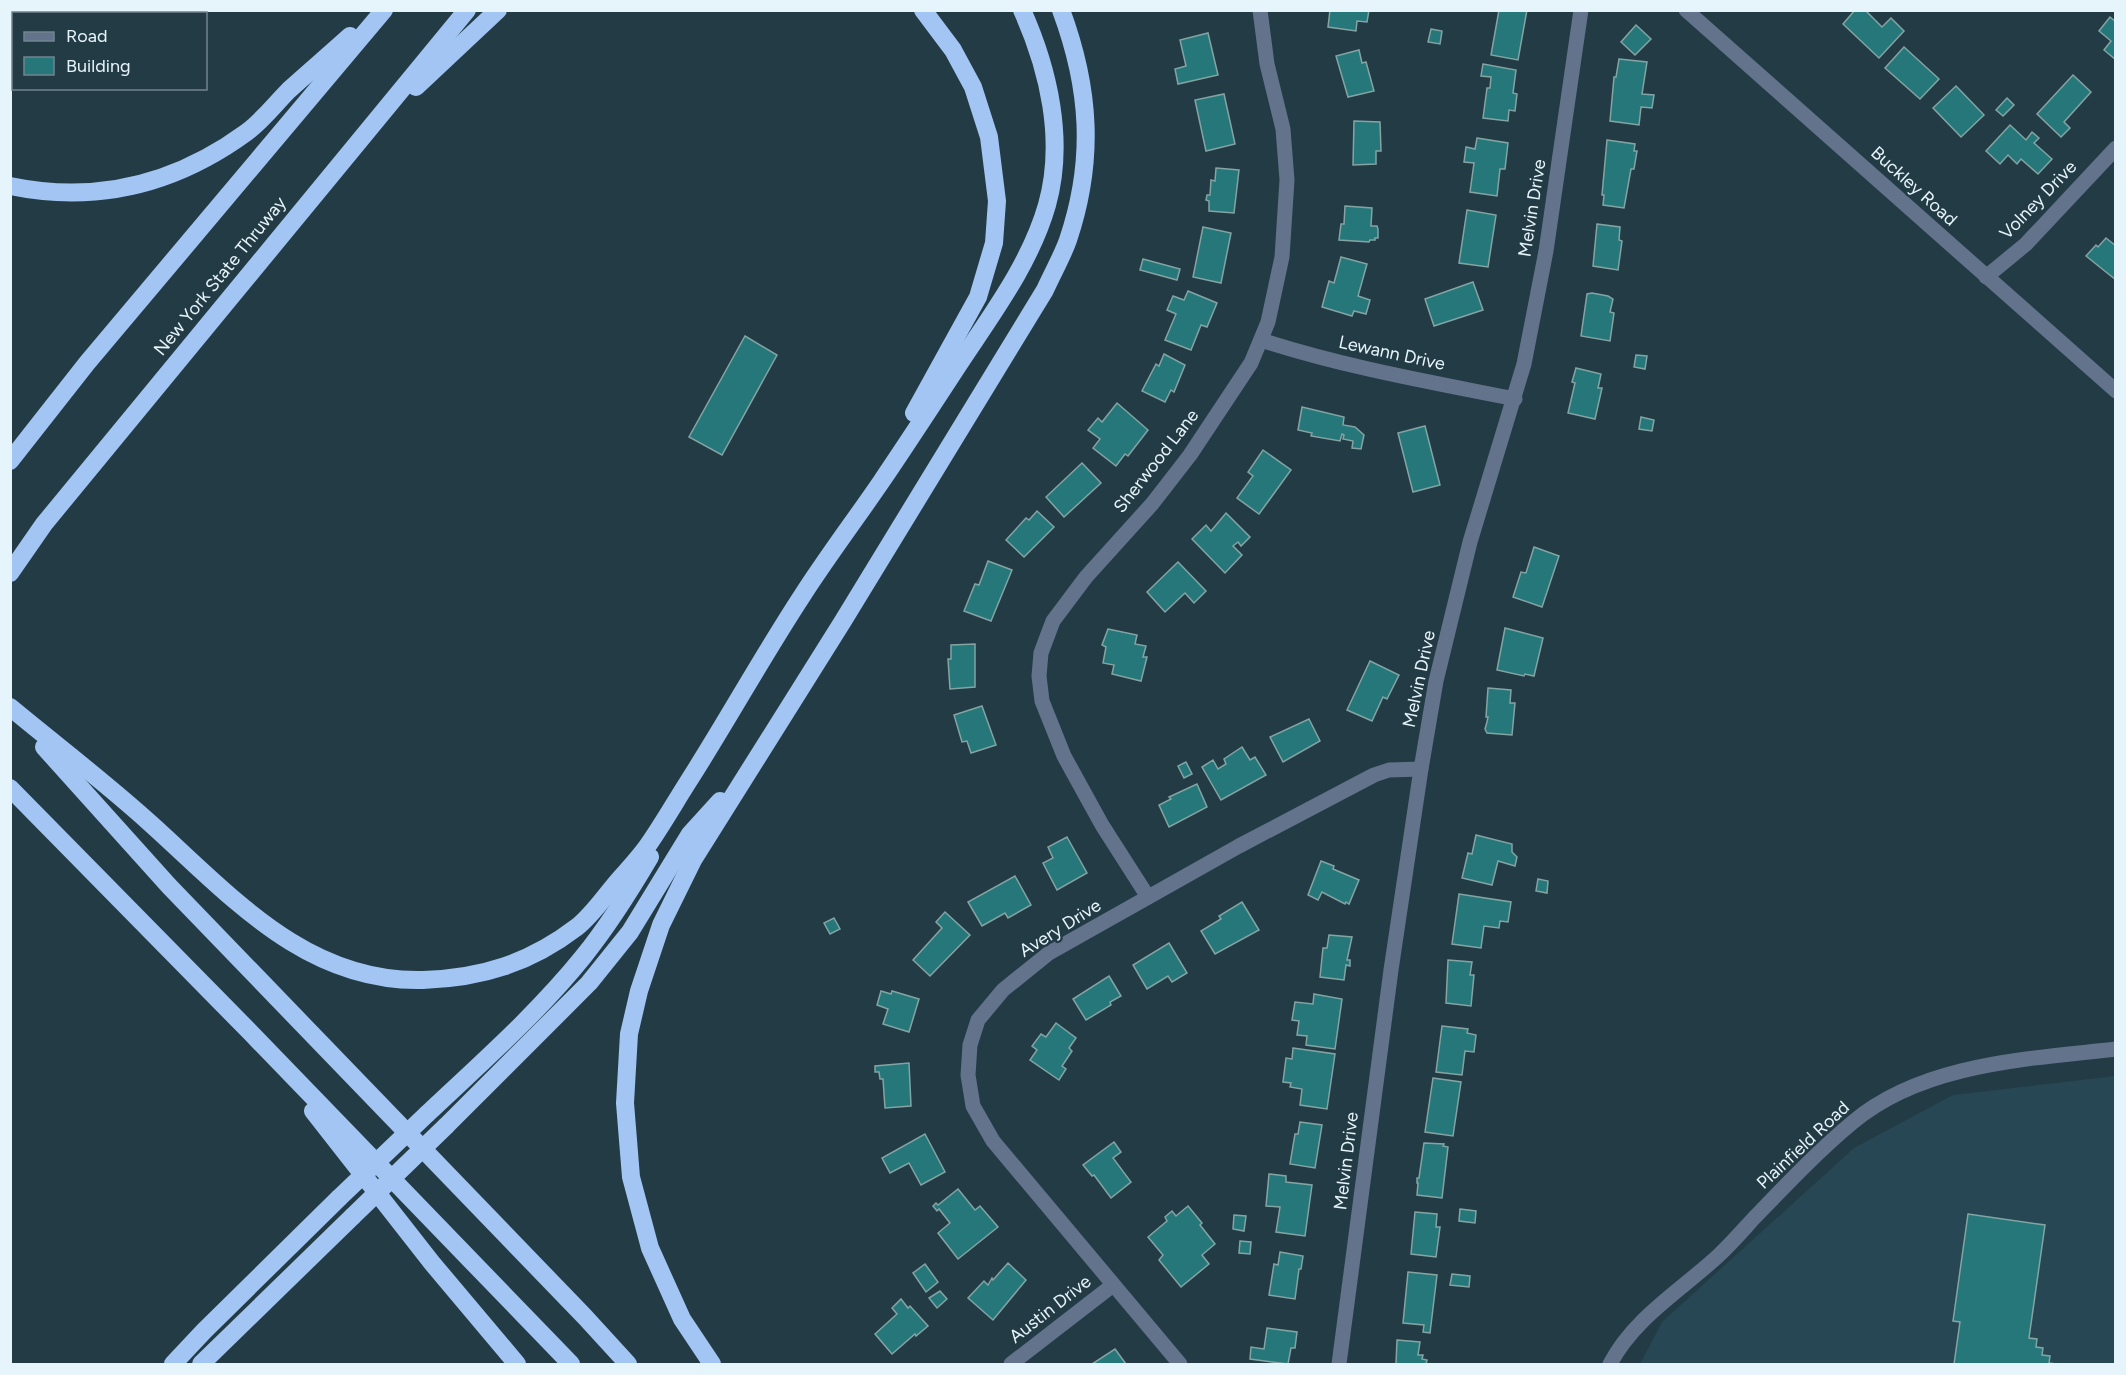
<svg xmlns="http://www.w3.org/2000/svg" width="2126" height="1375" font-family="Figtree,sans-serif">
<rect width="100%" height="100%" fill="#233b45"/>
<!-- built -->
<polygon fill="#264753" points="2115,1076 2115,1364 1640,1364 1662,1322 1854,1148 1953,1095"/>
<!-- building -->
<g fill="#267779" stroke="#84a4a4" stroke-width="1.5">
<polygon points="1330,10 1369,10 1367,22 1357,21 1356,31 1328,27"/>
<polygon points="1499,10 1527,10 1518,60 1491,55"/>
<polygon points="1855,10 1865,10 1882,27 1891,18 1904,31 1879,58 1843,24"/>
<polygon points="2110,17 2116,22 2116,60 2104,50 2111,41 2099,31"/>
<polygon points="1636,25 1651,39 1635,55 1621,42"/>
<polygon points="1431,29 1442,31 1440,44 1428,42"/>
<polygon points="1208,33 1218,75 1178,84 1175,69 1186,66 1180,40"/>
<polygon points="1904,47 1939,79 1920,99 1885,68"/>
<polygon points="1359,50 1362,63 1366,62 1374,91 1348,97 1336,56"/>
<polygon points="1619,59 1647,62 1642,94 1654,95 1652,108 1641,107 1639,125 1610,121 1614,77 1616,77"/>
<polygon points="1483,64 1516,70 1513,93 1517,94 1515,111 1509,110 1508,121 1483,118 1487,88 1490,88 1491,77 1481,76"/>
<polygon points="2073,75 2091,92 2064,122 2070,128 2061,137 2037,114"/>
<polygon points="1956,86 1984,115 1961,137 1933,108"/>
<polygon points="1224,94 1235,144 1206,151 1195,100"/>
<polygon points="2007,98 2014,105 2003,116 1996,110"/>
<polygon points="1354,121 1380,122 1381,151 1376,151 1376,164 1353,165"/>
<polygon points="2010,125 2026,140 2032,132 2039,138 2034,143 2052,159 2038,174 2021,159 2017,164 2008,155 2000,164 1986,151"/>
<polygon points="1477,138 1508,143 1505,169 1500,169 1497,196 1470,192 1474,163 1464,162 1466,147 1475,149"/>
<polygon points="1607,140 1635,144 1634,151 1637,151 1634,169 1631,169 1624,208 1603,205 1604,195 1602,195"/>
<polygon points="1216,168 1239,170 1234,213 1209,211 1209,201 1206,200 1207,195 1210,195 1211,180 1215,181"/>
<polygon points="1345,206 1372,208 1371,226 1377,226 1378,229 1378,238 1375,238 1375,240 1370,240 1369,242 1339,240 1341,224 1344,224"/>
<polygon points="1467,210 1496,215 1488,267 1459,263"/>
<polygon points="1597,224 1620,227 1619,240 1622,241 1618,270 1593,266"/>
<polygon points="1203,227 1231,233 1221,283 1193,277"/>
<polygon points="2106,238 2116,246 2116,280 2086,256 2096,245 2098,247"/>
<polygon points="1341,257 1367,264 1358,296 1370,300 1366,314 1354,311 1352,316 1322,307 1329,281 1334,283"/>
<polygon points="1143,259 1180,269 1177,280 1140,270"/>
<polygon points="1473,282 1483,310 1434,326 1425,299"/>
<polygon points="1188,291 1217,303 1207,327 1201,325 1191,350 1165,340 1176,314 1167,310 1173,296 1184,300"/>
<polygon points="1592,293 1608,296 1613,299 1610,312 1614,313 1610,341 1581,336 1587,294"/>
<polygon points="745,336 777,355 722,455 689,437"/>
<polygon points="1164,354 1185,365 1174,392 1171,390 1165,402 1142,391 1156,364 1159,366"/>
<polygon points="1636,355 1647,356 1645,369 1634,367"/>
<polygon points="1576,368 1601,374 1598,388 1602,388 1595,419 1568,413 1575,383 1572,382"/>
<polygon points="1117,403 1148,430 1128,456 1125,454 1116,466 1093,448 1100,439 1088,430 1098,418 1102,422"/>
<polygon points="1302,407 1344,417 1343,425 1355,427 1364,435 1361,449 1352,448 1353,441 1343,439 1344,435 1342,434 1340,441 1311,436 1312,433 1298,430"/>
<polygon points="1641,417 1654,420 1652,431 1639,429"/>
<polygon points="1425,426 1440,485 1413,492 1398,433"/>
<polygon points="1263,450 1291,470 1259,514 1237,498 1253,476 1248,472"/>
<polygon points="1082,463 1101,483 1064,517 1046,497"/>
<polygon points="1037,511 1054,527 1024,557 1006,540 1026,518 1029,520"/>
<polygon points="1226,513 1250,537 1241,546 1238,542 1233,546 1242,555 1225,573 1192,539 1206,525 1211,531"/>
<polygon points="1534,547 1559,556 1542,607 1513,597 1521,572 1526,573"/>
<polygon points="988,561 1012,570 991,621 964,611 975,584 979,585"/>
<polygon points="1178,562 1206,591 1194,603 1185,593 1165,612 1147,592"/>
<polygon points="1505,628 1543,638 1534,676 1525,674 1524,676 1497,670"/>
<polygon points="1108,629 1137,635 1135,644 1146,646 1143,657 1147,657 1141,681 1112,674 1114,665 1103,663 1106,647 1102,645"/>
<polygon points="975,644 975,687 950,689 948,659 951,659 951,645"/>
<polygon points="1370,661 1399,675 1387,699 1383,697 1372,721 1347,710"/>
<polygon points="1488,688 1511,690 1510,703 1515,703 1512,735 1487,733 1485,729 1487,722 1488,717 1486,717"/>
<polygon points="982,706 996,745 971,753 967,741 962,742 954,715"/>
<polygon points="1309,719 1320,741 1283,762 1270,737"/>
<polygon points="1242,747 1250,760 1255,757 1266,775 1221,800 1202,767 1213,760 1218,769 1226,764 1224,759"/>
<polygon points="1186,762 1192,774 1184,778 1178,766"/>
<polygon points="1197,784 1207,807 1169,827 1159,805 1171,799 1169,797"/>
<polygon points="1476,835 1512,844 1512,852 1517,857 1515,866 1498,861 1492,885 1462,878 1468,853 1472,854"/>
<polygon points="1067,837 1087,873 1057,890 1043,863 1053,858 1048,847"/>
<polygon points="1321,861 1334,866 1333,869 1359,880 1349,904 1346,902 1345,904 1322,892 1318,900 1308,895"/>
<polygon points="1015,876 1031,905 1008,918 1005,913 982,926 968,902"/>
<polygon points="1538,879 1548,881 1547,893 1536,891"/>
<polygon points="1459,894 1511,902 1508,922 1500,921 1499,928 1484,926 1481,948 1452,944"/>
<polygon points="1242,902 1259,930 1215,954 1201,931 1221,919 1219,916"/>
<polygon points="945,912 970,935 930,976 913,960 942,928 936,922"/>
<polygon points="834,918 840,929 830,934 824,923"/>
<polygon points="1329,935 1352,937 1347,960 1350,960 1350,966 1346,965 1344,980 1320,977 1323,948 1327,948"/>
<polygon points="1169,943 1187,973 1172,982 1168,976 1147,989 1133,965"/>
<polygon points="1448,960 1472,962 1470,975 1474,975 1471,1006 1446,1003"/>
<polygon points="1109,976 1121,996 1110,1002 1111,1005 1086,1020 1073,999"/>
<polygon points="881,991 891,994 892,991 919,999 909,1032 883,1024 888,1009 877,1005"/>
<polygon points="1314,994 1342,999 1335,1049 1306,1045 1307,1036 1297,1035 1299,1021 1292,1020 1295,1002 1313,1004"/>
<polygon points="1056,1023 1076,1038 1069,1048 1072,1051 1062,1066 1066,1069 1059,1080 1030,1060 1037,1050 1032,1046 1041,1034 1046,1037"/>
<polygon points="1442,1026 1468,1029 1467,1033 1476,1035 1474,1052 1465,1051 1462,1075 1436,1072"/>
<polygon points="1293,1048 1335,1054 1327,1109 1300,1105 1302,1089 1290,1087 1291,1083 1283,1082 1286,1058 1292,1059"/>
<polygon points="909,1063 911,1106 885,1108 883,1079 880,1079 879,1072 875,1072 875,1066"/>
<polygon points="1433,1078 1461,1082 1453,1136 1425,1132"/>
<polygon points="1300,1122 1322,1125 1315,1168 1290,1164 1295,1134 1298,1134"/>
<polygon points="925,1134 945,1172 921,1185 909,1163 890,1173 882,1158"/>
<polygon points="1114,1142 1121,1152 1113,1158 1131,1182 1111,1198 1094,1175 1092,1176 1083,1165"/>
<polygon points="1424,1143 1444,1144 1443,1146 1448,1147 1442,1198 1417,1195 1418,1183 1417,1183 1417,1178 1419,1178"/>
<polygon points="1269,1174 1286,1176 1286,1182 1312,1185 1305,1236 1276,1232 1280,1207 1266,1206"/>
<polygon points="958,1189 975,1210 980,1206 998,1227 958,1259 938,1233 950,1223 939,1209 937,1211 933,1206 936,1203 938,1205"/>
<polygon points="1188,1206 1202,1223 1200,1225 1215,1244 1202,1255 1209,1264 1181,1287 1159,1260 1163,1255 1148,1237 1167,1221 1165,1217 1172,1211 1176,1216"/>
<polygon points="1460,1209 1476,1211 1475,1223 1459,1221"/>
<polygon points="1415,1212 1437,1214 1436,1227 1440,1227 1436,1257 1411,1254"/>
<polygon points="1968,1214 2045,1225 2029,1338 2037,1339 2036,1347 2043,1348 2042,1355 2050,1356 2049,1363 2057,1364 1954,1364 1960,1322 1953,1321"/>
<polygon points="1234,1215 1246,1216 1244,1231 1233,1229"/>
<polygon points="1240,1241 1251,1242 1250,1254 1239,1253"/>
<polygon points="1280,1252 1303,1256 1301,1269 1299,1269 1295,1299 1269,1295 1274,1264 1278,1265"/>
<polygon points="1008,1263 1026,1280 993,1320 968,1298 984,1281 988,1285 992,1278 993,1280"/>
<polygon points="925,1264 938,1282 926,1292 913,1273"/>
<polygon points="1408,1272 1437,1275 1430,1333 1423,1332 1424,1325 1403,1323"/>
<polygon points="1452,1274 1470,1276 1469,1287 1450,1285"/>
<polygon points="940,1291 947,1299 937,1308 929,1298"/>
<polygon points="901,1299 908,1308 910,1306 928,1326 916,1336 915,1334 892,1354 875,1334 897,1314 892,1308"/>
<polygon points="1267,1328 1297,1332 1295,1348 1291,1348 1288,1364 1250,1359 1251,1347 1264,1349"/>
<polygon points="1397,1340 1420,1342 1418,1355 1423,1355 1422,1359 1427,1360 1426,1364 1396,1364"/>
<polygon points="1115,1349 1126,1364 1092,1364"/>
</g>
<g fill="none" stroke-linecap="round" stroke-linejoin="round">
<!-- minor -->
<g stroke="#62738b" stroke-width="15">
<polyline points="1986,277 2026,244 2116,148"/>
<path d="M1261 340C1344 367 1430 382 1515 399"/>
<polyline points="1148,897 1102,825 1064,756 1042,701 1039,676 1041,653 1053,621 1086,577 1152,504 1190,455 1251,363 1268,322 1282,257 1287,180 1283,129 1267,64 1260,10"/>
<polyline points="1011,1364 1113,1285"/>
<polyline points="1180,1364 993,1141 973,1106 968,1075 970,1045 978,1020 1003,990 1049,953 1239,846 1374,775 1389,770 1421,769"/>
<polyline points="1339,1364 1391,970 1421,769 1436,681 1470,542 1524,364 1546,251 1581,10"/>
<path d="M1610 1364C1634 1318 1680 1291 1718 1256 1731 1244 1743 1230 1755 1217 1787 1184 1818 1151 1853 1122 1923 1063 2029 1059 2116 1049"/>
</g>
<!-- tertiary -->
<polyline stroke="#62738b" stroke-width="15" points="1686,10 2116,391"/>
<!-- motorway -->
<g stroke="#a2c5f3" stroke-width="18">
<polyline points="416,87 498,10"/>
<path d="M10 186C97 204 176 184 247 132 263 120 275 104 289 90 309 72 330 54 350 36"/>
<polyline points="914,413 978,297 994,243 997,201 989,137 973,87 953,50 923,10"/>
<polyline points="10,461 87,363 384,10"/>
<polyline points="10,573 44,524 467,10"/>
<path d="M10 707C57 746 106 783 151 824 231 896 306 983 423 980 482 978 530 963 577 927 592 915 605 896 617 882 627 871 637 860 646 848 661 827 674 804 688 782 727 721 762 657 802 596 827 557 855 520 881 482 909 441 936 399 963 358 995 310 1031 261 1047 205 1065 141 1049 70 1022 10"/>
<polyline points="44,747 169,886 585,1317 628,1364"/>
<polyline points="10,788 250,1032 571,1364"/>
<polyline points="313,1111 432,1263 517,1364"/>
<path d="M427 1114C480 1064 537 1014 583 957 608 926 630 891 650 857"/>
<polyline points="446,1126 589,983 630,932 690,834 720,801"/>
<polyline points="173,1364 204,1331 339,1198"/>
<polyline points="201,1364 353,1216"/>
<path d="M712 1364 682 1319 650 1248 631 1177 625 1103 629 1034 639 991 661 925 693 860 843 621 1045 290C1052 274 1062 257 1068 240 1095 160 1090 88 1061 10"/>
</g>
<!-- motorway-bridge -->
<g stroke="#a2c5f3" stroke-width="18">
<polyline points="339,1198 427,1114"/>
<polyline points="353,1216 446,1126"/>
</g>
</g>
<g text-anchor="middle" stroke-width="5" stroke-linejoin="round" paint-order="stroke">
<!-- street labels -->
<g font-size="18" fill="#e6f4fb" stroke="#233b45">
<text transform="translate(1914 186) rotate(42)" y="6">Buckley Road</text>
<text transform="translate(2038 200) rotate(-46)" y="6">Volney Drive</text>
<text transform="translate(1532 208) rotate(-81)" y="6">Melvin Drive</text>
<text transform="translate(220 276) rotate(-51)" y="6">New York State Thruway</text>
<text transform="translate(1392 353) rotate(12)" y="6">Lewann Drive</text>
<text transform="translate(1156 461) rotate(-52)" y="6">Sherwood Lane</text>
<text transform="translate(1419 679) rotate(-78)" y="6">Melvin Drive</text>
<text transform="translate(1060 928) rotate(-32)" y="6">Avery Drive</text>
<text transform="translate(1803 1145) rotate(-43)" y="6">Plainfield Road</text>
<text transform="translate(1346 1161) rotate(-83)" y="6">Melvin Drive</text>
<text transform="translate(1050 1309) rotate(-38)" y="6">Austin Drive</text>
</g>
</g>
<!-- border -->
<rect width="2126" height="1375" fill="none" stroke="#e6f4fb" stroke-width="24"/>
<!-- legend -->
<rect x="12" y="12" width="195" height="78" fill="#233b45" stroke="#71858e" stroke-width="1.5"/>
<rect x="24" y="32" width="30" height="9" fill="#62738b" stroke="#71858e" stroke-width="1.5"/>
<text x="66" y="42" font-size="18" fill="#e6f4fb">Road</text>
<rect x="24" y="57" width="30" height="18" fill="#267779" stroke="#71858e" stroke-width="1.5"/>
<text x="66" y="72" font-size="18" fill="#e6f4fb">Building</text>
</svg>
